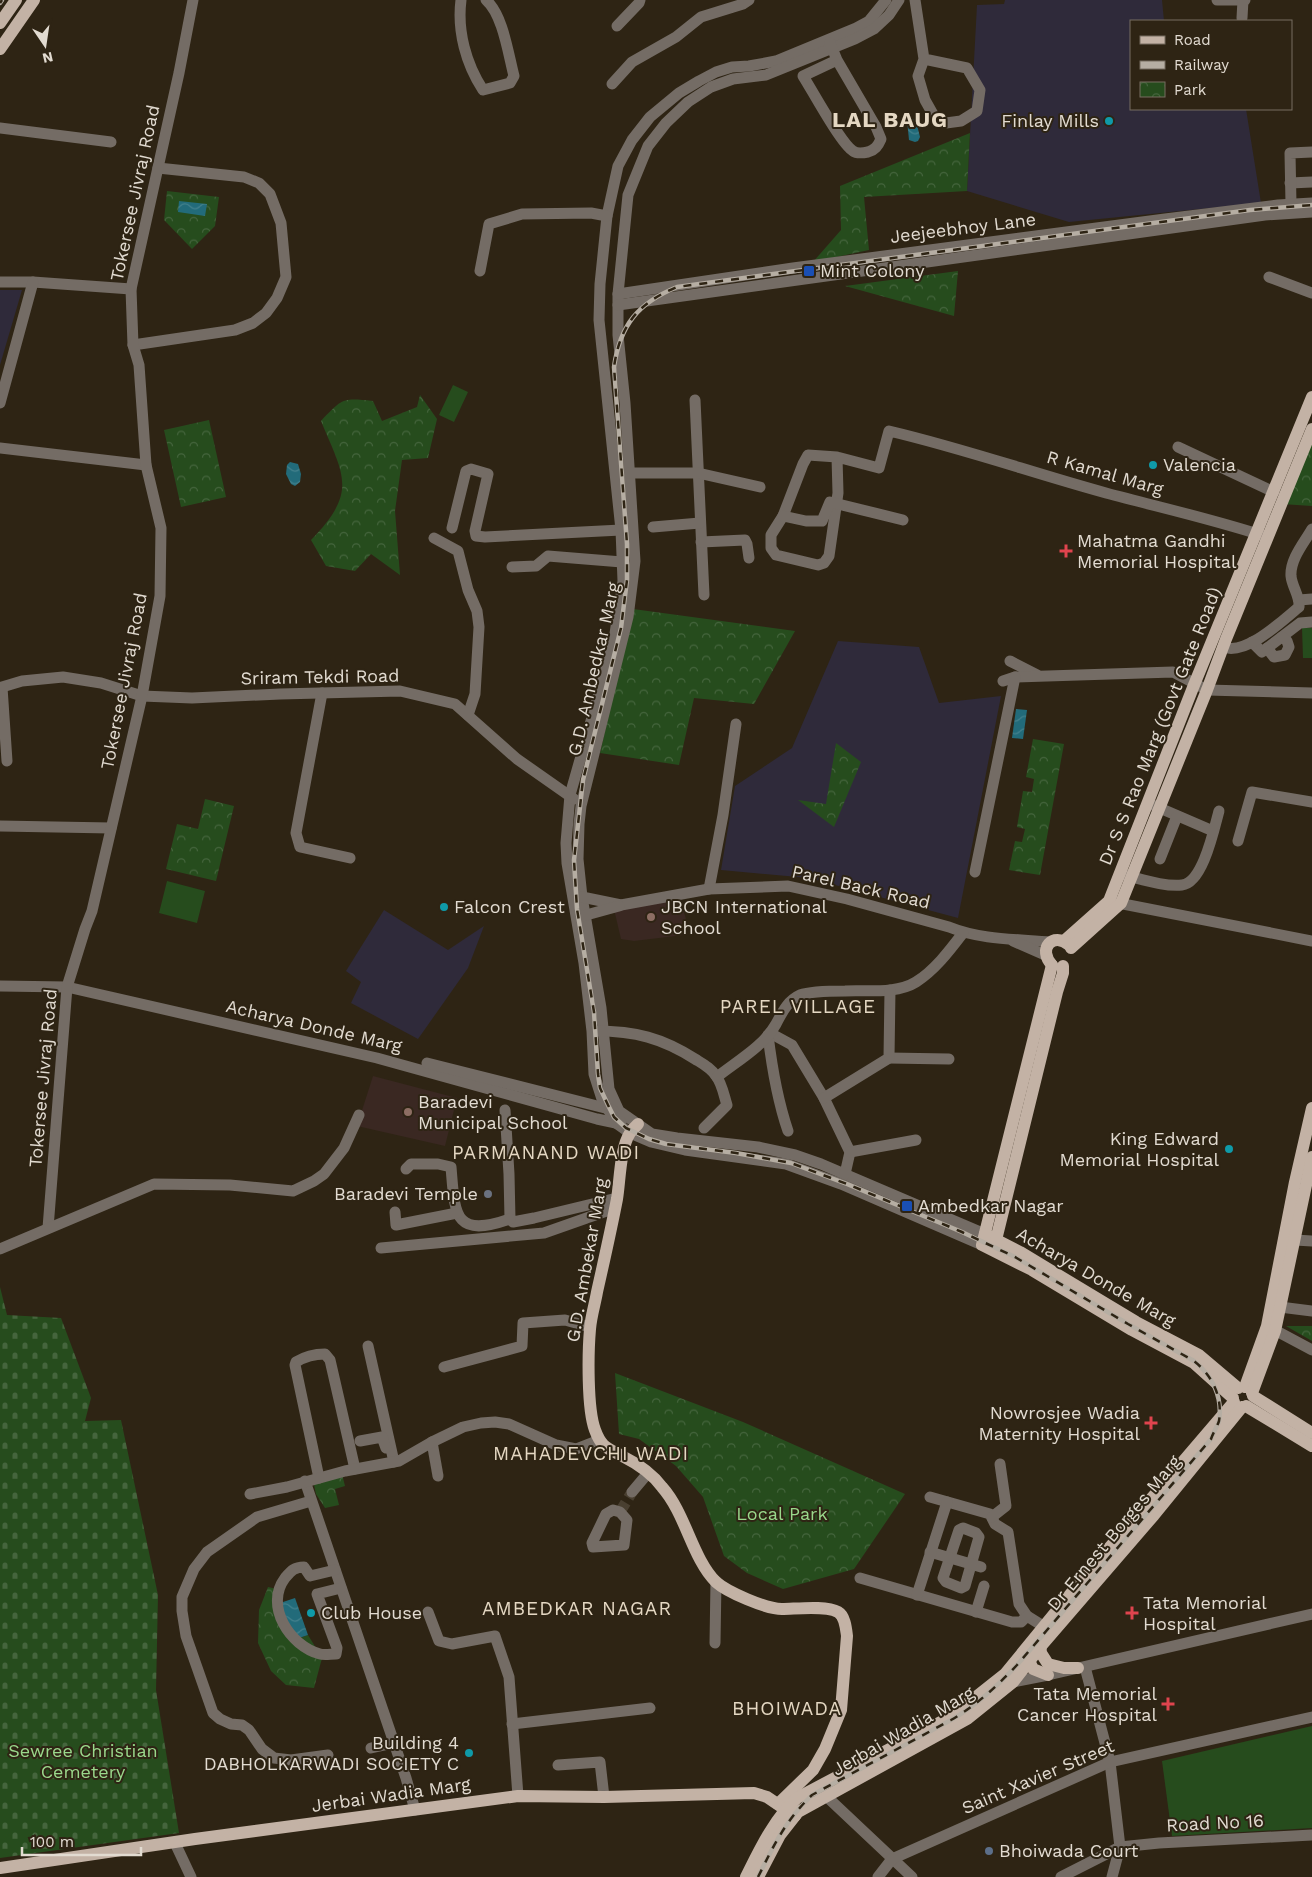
<svg xmlns="http://www.w3.org/2000/svg" width="1312" height="1877" font-family="'Work Sans',sans-serif">
<defs>
<pattern id="cemetery-stones" width="16" height="16" patternUnits="userSpaceOnUse" patternTransform="scale(1.25)"><rect width="16" height="16" fill="#264c1d"/><path d="M2 7V4a2 2 0 0 1 4 0v3zM10 15v-3a2 2 0 0 1 4 0v3z" fill="#45653d"/></pattern>
<pattern id="park-crowns" width="20" height="18" patternUnits="userSpaceOnUse" patternTransform="scale(1.25)"><rect width="20" height="18" fill="#264c1d"/><path d="M2 6a3 3 0 1 1 6 0M12 15a3 3 0 1 1 6 0" fill="none" stroke="#45653d"/></pattern>
<pattern id="water-waves" width="16" height="10" patternUnits="userSpaceOnUse" patternTransform="scale(1.25)"><rect width="16" height="10" fill="#226b7a"/><path d="M0 5q4-4 8 0t8 0" fill="none" stroke="#42808c"/></pattern>
</defs>
<rect width="100%" height="100%" fill="#2e2414"/>
<!-- industrial -->
<g fill="#2f2a3a">
<polygon points="1005,0 1162,0 1164,21 1131,21 1131,109 1246,109 1261,203 1069,222 967,191 977,5 1004,4"/>
<polygon points="0,290 22,290 0,365"/>
<polygon points="838,641 919,647 939,703 1001,696 958,918 809,878 721,870 735,786 792,748"/>
<polygon points="384,910 448,950 484,926 468,968 418,1039 351,1003 361,982 346,971"/>
</g>
<!-- education -->
<g fill="#3a2822">
<polygon points="679,895 688,926 684,935 634,941 621,939 613,905"/>
<polygon points="373,1076 457,1098 445,1146 357,1126"/>
</g>
<!-- cemetery -->
<polygon fill="url(#cemetery-stones)" points="0,1287 7,1315 61,1318 91,1398 85,1421 121,1420 158,1595 156,1690 179,1833 0,1858"/>
<!-- park -->
<g fill="url(#park-crowns)">
<polygon points="970,133 967,191 864,197 869,250 813,262 841,230 840,186"/>
<polygon points="167,191 219,197 215,226 192,249 164,220"/>
<polygon points="958,271 954,316 845,286"/>
<path d="M420 395 437 419 428 458 402 460 395 511 400 575 371 554 355 571 326 566 311 540C358 492 344 476 321 421 343 398 342 398 373 401L382 421 417 407Z"/>
<polygon points="209,420 226,497 181,507 164,430"/>
<polygon points="1312,434 1312,506 1282,504"/>
<polygon points="633,609 795,631 754,704 694,698 679,765 600,753"/>
<polygon points="1033,739 1064,744 1040,875 1009,870 1015,841 1022,842 1025,829 1017,827 1023,791 1032,792 1034,779 1026,777"/>
<polygon points="836,743 861,762 834,827 798,800 826,804"/>
<polygon points="205,799 234,806 216,881 166,869 177,824 198,829"/>
<polygon points="1286,1326 1312,1326 1312,1341"/>
<polygon points="615,1373 743,1422 905,1494 854,1569 783,1589 747,1573 724,1556 703,1497 676,1466 639,1439 619,1434"/>
<polygon points="342,1474 345,1486 335,1489 339,1505 325,1508 316,1494 313,1480"/>
<polygon points="268,1587 281,1590 280,1603 294,1640 308,1635 322,1658 314,1688 286,1685 271,1671 258,1643 259,1610"/>
</g>
<!-- garden -->
<g fill="#264c1d">
<polygon points="453,385 468,392 454,422 439,415"/>
<polygon points="1302,628 1312,628 1312,658 1303,658"/>
<polygon points="167,881 205,891 197,923 159,913"/>
<polygon points="1312,1726 1312,1828 1172,1836 1162,1761"/>
</g>
<!-- water -->
<g fill="url(#water-waves)">
<polygon points="911,118 916,121 920,137 918,141 915,142 909,140 907,120"/>
<polygon points="179,201 207,204 205,216 178,212"/>
<polygon points="290,462 298,464 301,474 300,482 295,486 291,484 286,474 287,465"/>
<polygon points="1016,709 1027,710 1023,739 1012,738"/>
<polygon points="295,1598 308,1635 293,1640 280,1603"/>
</g>
<g fill="none" stroke-linecap="round" stroke-linejoin="round">
<!-- minor-tunnel -->
<polyline stroke="#493f30" stroke-width="11" stroke-dasharray="11 5.5" stroke-linecap="butt" points="620,1512 632,1492"/>
<!-- minor -->
<g stroke="#746c65" stroke-width="11">
<path d="M461 0C457 31 466 64 483 90L510 83 514 76C508 53 503 15 486 0"/>
<polyline points="886,0 869,21 856,28 776,61 749,66 732,67 716,72 699,81 679,93 650,117 632,140 618,166 607,216 600,284 599,320 621,530 623,581 614,640 570,795 566,843 567,863 584,963 592,1031 594,1074 602,1099 616,1123 630,1133 651,1142 685,1150 786,1164 841,1184 982,1245"/>
<polyline points="899,0 889,15 874,29 855,39 766,75 733,79 711,87 688,102 666,123 648,146 628,195 618,294 618,335 625,403 635,561 628,617 581,806 579,824 578,859 582,897 601,1008 609,1089 619,1111 652,1134 677,1138 758,1147 795,1155 821,1164 985,1234"/>
<polyline points="915,0 924,59 918,76 925,100 934,116 946,123 961,121 977,111 980,90 967,68 924,59"/>
<polyline points="1217,0 1245,0"/>
<polyline points="1242,18 1243,0"/>
<polyline points="617,26 639,3 640,0"/>
<path d="M830 43 837 60 876 127 881 139C878 146 875 150 868 152 863 153 857 154 853 151 841 144 812 90 803 76L837 60"/>
<polyline points="612,84 632,62 676,37 701,17 743,4 749,0"/>
<polyline points="0,128 111,142"/>
<polyline points="1290,183 1312,182"/>
<polyline points="1291,204 1290,153 1312,152"/>
<polyline points="480,271 489,224 522,214 591,213 607,216"/>
<polyline points="1269,277 1312,293"/>
<polyline points="0,282 33,282 131,289"/>
<polyline points="618,294 793,268 1165,219 1278,205 1312,203"/>
<polyline points="618,305 1265,215 1312,212"/>
<polyline points="133,345 235,330 253,323 266,313 277,298 286,277 281,223 270,194 259,183 244,177 158,168"/>
<polyline points="695,400 704,595"/>
<polyline points="0,403 33,282"/>
<polyline points="1178,447 1274,492"/>
<polyline points="0,448 146,465"/>
<path d="M837 457 808 455 803 464 783 516 771 535V548L776 555 818 565 824 563 829 556 838 493 837 457 879 468 889 431C962 448 1033 473 1106 493 1158 507 1212 519 1264 536"/>
<polyline points="629,473 698,473 760,487"/>
<polyline points="783,516 806,521 822,521 830,502 903,520"/>
<polyline points="653,527 700,523"/>
<polyline points="452,528 466,471 471,469 488,474 475,531 476,536 485,537 621,530"/>
<polyline points="434,538 458,551 468,590 477,611 479,627 475,694 468,715"/>
<polyline points="701,542 745,540 747,544 749,558"/>
<polyline points="512,567 536,566 548,556 622,562"/>
<polyline points="1299,600 1312,599"/>
<polyline points="1252,642 1262,652 1300,623 1312,622"/>
<path d="M1223 647C1246 656 1282 621 1299 607 1300 596 1292 587 1291 576 1290 559 1304 543 1312 529"/>
<polyline points="1267,648 1274,657 1285,655 1289,647 1287,641 1282,637"/>
<polyline points="1010,661 1037,675"/>
<polyline points="1003,681 1015,677 1173,672 1207,690 1312,693"/>
<polyline points="322,693 296,833 300,847 350,858"/>
<polyline points="7,761 2,687 22,681 63,677 101,683 142,696 192,698 280,694 400,691 455,704 517,759 574,799"/>
<polyline points="1148,803 1213,831"/>
<polyline points="0,826 111,828"/>
<polyline points="1238,841 1252,792 1312,802"/>
<polyline points="1160,859 1177,816"/>
<polyline points="975,872 1015,677"/>
<path d="M1124 875C1141 879 1165 887 1182 885 1203 883 1214 829 1219 811"/>
<polyline points="709,889 723,815 736,724"/>
<path d="M582 897 621 905 709 889 788 886 847 899 949 927C981 940 1017 939 1051 942"/>
<polyline points="1113,902 1312,941"/>
<polyline points="579,917 619,906"/>
<polyline points="1013,941 1045,955"/>
<polyline points="0,986 67,987 377,1058 597,1119 616,1123 621,1122"/>
<path d="M596 1031C635 1031 662 1038 695 1059 703 1064 711 1068 716 1076 722 1083 724 1096 727 1105L704 1128"/>
<polyline points="770,1033 792,1045 824,1098 850,1152 845,1174"/>
<path d="M768 1035C772 1068 777 1099 788 1131"/>
<polyline points="889,1058 949,1059"/>
<polyline points="427,1063 613,1110"/>
<path d="M717 1077C737 1061 764 1046 776 1024 782 1013 787 1001 800 995 811 991 834 991 845 991 867 990 897 994 916 982 935 970 950 950 963 933"/>
<polyline points="824,1098 889,1058 890,990"/>
<polyline points="505,1110 509,1174 510,1219 513,1222 534,1218 617,1198"/>
<polyline points="850,1152 916,1140"/>
<path d="M406 1169 411 1164H438L451 1167C455 1214 453 1239 510 1219"/>
<polyline points="395,1212 396,1225 457,1213"/>
<polyline points="48,1228 67,987 85,929 92,911 142,696 160,596 161,528 146,465 139,365 133,345 131,289 179,73 193,0"/>
<polyline points="1295,1240 1312,1241"/>
<polyline points="381,1248 544,1233 615,1208"/>
<polyline points="0,1249 154,1184 230,1185 293,1191 314,1181 324,1174 344,1148 359,1115"/>
<polyline points="1272,1306 1312,1311"/>
<polyline points="1267,1326 1312,1350"/>
<polyline points="368,1346 394,1462"/>
<polyline points="444,1367 522,1346 523,1323 565,1320 590,1327"/>
<polyline points="360,1441 382,1437 386,1448"/>
<polyline points="432,1442 438,1476"/>
<path d="M319 1478 295 1365 296 1362C304 1357 315 1354 325 1354L330 1360 355 1469"/>
<polyline points="305,1481 406,1778 415,1810"/>
<polyline points="632,1492 648,1473"/>
<polyline points="250,1494 287,1487 345,1471 399,1461 432,1442 463,1427 481,1423 495,1422 509,1424 556,1445 576,1449 599,1440"/>
<polyline points="930,1497 990,1514 995,1524 1008,1532 1019,1604 1027,1616 1043,1626"/>
<polyline points="311,1501 257,1517 207,1552 194,1569 182,1597 182,1611 186,1636 213,1713 220,1719 231,1724 242,1725 249,1730 262,1749 274,1758 291,1760 328,1755"/>
<polygon points="613,1510 620,1512 627,1520 624,1545 593,1547 592,1543 606,1514"/>
<polyline points="992,1517 1006,1506 1000,1464"/>
<polygon points="963,1528 976,1533 979,1537 965,1586 961,1588 946,1582 943,1578 959,1530"/>
<polyline points="930,1552 981,1567"/>
<path d="M335 1570 310 1576 304 1567C294 1567 291 1571 285 1578 264 1606 290 1646 320 1654 324 1655 331 1654 336 1654L337 1648 317 1594 341 1588"/>
<polyline points="860,1578 1012,1622 1021,1622 1027,1616"/>
<polyline points="917,1595 947,1502"/>
<polyline points="428,1612 439,1641 452,1644 495,1636 509,1677 518,1796"/>
<polyline points="976,1612 984,1586"/>
<polyline points="715,1643 716,1581"/>
<polyline points="1085,1667 1110,1762 1120,1847 1112,1877"/>
<polyline points="1010,1679 1013,1682 1048,1675 1312,1614"/>
<polyline points="512,1724 650,1708"/>
<polyline points="371,1748 394,1743"/>
<polyline points="558,1765 600,1762 604,1797"/>
<polyline points="819,1792 826,1796 912,1877"/>
<polyline points="175,1843 191,1877"/>
<polyline points="878,1877 892,1859 1110,1762 1312,1717"/>
<polyline points="1061,1877 1120,1847 1159,1843 1312,1835"/>
</g>
<!-- major -->
<g stroke="#c3b2a5" stroke-width="12">
<polyline points="0,23 16,0"/>
<polyline points="0,49 34,0"/>
<polyline points="1064,941 1109,901 1194,685 1312,397"/>
<polyline points="1071,948 1121,903 1207,690 1226,639 1312,429"/>
<polyline points="1052,965 982,1245 1032,1270 1132,1330 1194,1363 1233,1398"/>
<path d="M1052 965C1037 949 1053 931 1069 945"/>
<path d="M638 1124C635 1127 632 1130 630 1133 620 1148 620 1181 617 1199 611 1230 604 1261 597 1292 595 1304 591 1316 590 1329 588 1352 587 1409 595 1430 602 1449 608 1448 624 1457 638 1464 653 1475 662 1487 686 1514 692 1558 716 1582 727 1592 766 1609 782 1609 795 1609 826 1605 838 1612 845 1616 846 1628 847 1636L841 1710 825 1749 813 1770 778 1804"/>
<polyline points="985,1234 1020,1252 1136,1322 1199,1355 1238,1388"/>
<polyline points="994,1248 1057,992 1063,973 1063,966"/>
<polyline points="1245,1387 1267,1326 1295,1182 1312,1108"/>
<polyline points="1252,1393 1275,1331 1312,1157"/>
<polyline points="1253,1396 1312,1433"/>
<polyline points="1246,1406 1312,1446"/>
<polyline points="1040,1642 1041,1653 1048,1664 1064,1668 1078,1668"/>
<polyline points="1026,1654 1033,1669 1048,1675"/>
<polyline points="0,1868 195,1839 518,1796 604,1797 754,1793 767,1797 795,1816"/>
<path d="M746 1877C760 1849 774 1819 797 1798L952 1716 1005 1674 1086 1575 1234 1402"/>
<polyline points="758,1877 780,1835 798,1812 967,1719 1013,1682 1041,1646 1154,1515 1242,1407"/>
</g>
<!-- rail casing -->
<g stroke="#b6aea3" stroke-width="4.5">
<g id="rail">
<polyline points="0,3 2,0"/>
<path d="M758 1877C774 1845 785 1821 812 1795L951 1720C977 1705 997 1686 1017 1665L1211 1439C1213 1433 1217 1427 1219 1421 1223 1397 1212 1375 1194 1361L1128 1324 1015 1257 962 1232 847 1184 791 1163 736 1153 666 1144 649 1139 626 1128 614 1117 608 1105 600 1088 598 1074 594 1012 577 909 574 860 583 780 621 628 627 580V544L614 367C620 325 638 303 677 287L1250 210 1312 205"/>
</g>
</g>
<!-- rail -->
<use href="#rail" stroke="#2e2414" stroke-width="2.5" stroke-dasharray="8" stroke-linecap="butt"/>
</g>
<!-- markers -->
<g fill="#0f9aa8" stroke="#2e2414" stroke-width="2">
<circle cx="1109" cy="121" r="5"/>
<circle cx="1153" cy="465" r="5"/>
<circle cx="444" cy="907" r="5"/>
<circle cx="1229" cy="1149" r="5"/>
<circle cx="311" cy="1613" r="5"/>
<circle cx="469" cy="1753" r="5"/>
</g>
<g fill="#1a4fb4" stroke="#2e2414" stroke-width="2">
<rect x="803" y="265" width="12" height="12" rx="2.5"/>
<rect x="901" y="1200" width="12" height="12" rx="2.5"/>
</g>
<g fill="#e0444e" stroke="#2e2414" stroke-width="2">
<path d="M1063.5 543.5h5v5h5v5h-5v5h-5v-5h-5v-5h5z"/>
<path d="M1148.5 1415.5h5v5h5v5h-5v5h-5v-5h-5v-5h5z"/>
<path d="M1129.5 1605.5h5v5h5v5h-5v5h-5v-5h-5v-5h5z"/>
<path d="M1165.5 1696.5h5v5h5v5h-5v5h-5v-5h-5v-5h5z"/>
</g>
<g fill="#8d6e63" stroke="#2e2414" stroke-width="2">
<circle cx="651" cy="917" r="5"/>
<circle cx="408" cy="1112" r="5"/>
</g>
<circle fill="#6b7280" stroke="#2e2414" stroke-width="2" cx="488" cy="1194" r="5"/>
<circle fill="#5c6f8a" stroke="#2e2414" stroke-width="2" cx="989" cy="1851" r="5"/>
<g text-anchor="middle" stroke-width="4" stroke-linejoin="round" paint-order="stroke">
<!-- poi labels -->
<g font-size="18" fill="#e2dbd1" stroke="#2e2414" text-anchor="start">
<text x="1099" y="127" text-anchor="end">Finlay Mills</text>
<text x="820" y="277">Mint Colony</text>
<text x="1163" y="471">Valencia</text>
<text x="1077" y="547">Mahatma Gandhi<tspan x="1077" dy="21">Memorial Hospital</tspan></text>
<text x="454" y="913">Falcon Crest</text>
<text x="661" y="913">JBCN International<tspan x="661" dy="21">School</tspan></text>
<text x="418" y="1108">Baradevi<tspan x="418" dy="21">Municipal School</tspan></text>
<text x="1219" y="1145" text-anchor="end">King Edward<tspan x="1219" dy="21">Memorial Hospital</tspan></text>
<text x="478" y="1200" text-anchor="end">Baradevi Temple</text>
<text x="918" y="1212">Ambedkar Nagar</text>
<text x="1140" y="1419" text-anchor="end">Nowrosjee Wadia<tspan x="1140" dy="21">Maternity Hospital</tspan></text>
<text x="1143" y="1609">Tata Memorial<tspan x="1143" dy="21">Hospital</tspan></text>
<text x="321" y="1619">Club House</text>
<text x="1157" y="1700" text-anchor="end">Tata Memorial<tspan x="1157" dy="21">Cancer Hospital</tspan></text>
<text x="459" y="1749" text-anchor="end">Building 4<tspan x="459" dy="21">DABHOLKARWADI SOCIETY C</tspan></text>
<text x="999" y="1857">Bhoiwada Court</text>
</g>
<!-- street labels -->
<g font-size="18" fill="#e2dbd1" stroke="#2e2414">
<text transform="translate(135 193) rotate(-78)" y="6">Tokersee Jivraj Road</text>
<text transform="translate(963 228) rotate(-7)" y="6">Jeejeebhoy Lane</text>
<text transform="translate(1105 473) rotate(16)" y="6">R Kamal Marg</text>
<text transform="translate(594 669) rotate(-77)" y="6">G.D. Ambedkar Marg</text>
<text transform="translate(320 677) rotate(-1)" y="6">Sriram Tekdi Road</text>
<text transform="translate(124 681) rotate(-79)" y="6">Tokersee Jivraj Road</text>
<text transform="translate(1160 726) rotate(-68)" y="6">Dr S S Rao Marg (Govt Gate Road)</text>
<text transform="translate(861 887) rotate(13)" y="6">Parel Back Road</text>
<text transform="translate(314 1026) rotate(13)" y="6">Acharya Donde Marg</text>
<text transform="translate(43 1078) rotate(-85)" y="6">Tokersee Jivraj Road</text>
<text transform="translate(587 1260) rotate(-80)" y="6">G.D. Ambekar Marg</text>
<text transform="translate(1096 1277) rotate(30)" y="6">Acharya Donde Marg</text>
<text transform="translate(1114 1533) rotate(-50)" y="6">Dr Ernest Borges Marg</text>
<text transform="translate(903 1731) rotate(-30)" y="6">Jerbai Wadia Marg</text>
<text transform="translate(1038 1777) rotate(-23)" y="6">Saint Xavier Street</text>
<text transform="translate(391 1795) rotate(-8)" y="6">Jerbai Wadia Marg</text>
<text transform="translate(1215 1823) rotate(-3)" y="6">Road No 16</text>
</g>
<!-- park labels -->
<g font-size="18" fill="#9ad88b" stroke="#2e2414">
<text x="782" y="1520">Local Park</text>
<text x="83" y="1757">Sewree Christian<tspan x="83" dy="21">Cemetery</tspan></text>
</g>
<!-- neighbourhood labels -->
<g font-size="19" letter-spacing="1" fill="#e5d8c3" stroke="#2e2414">
<text x="798" y="1013">PAREL VILLAGE</text>
<text x="546" y="1159">PARMANAND WADI</text>
<text x="591" y="1460">MAHADEVCHI WADI</text>
<text x="577" y="1615">AMBEDKAR NAGAR</text>
<text x="787" y="1715">BHOIWADA</text>
</g>
<!-- district labels -->
<g font-size="22" font-weight="bold" letter-spacing="1" fill="#e5d8c3" stroke="#2e2414">
<text x="890" y="127">LAL BAUG</text>
</g>
</g>
<!-- legend -->
<rect x="1130" y="20" width="162" height="90" fill="#2e2414" stroke="#766d60"/>
<rect x="1140" y="36" width="25" height="8" fill="#c3b2a5" stroke="#766d60"/>
<text x="1174" y="45" font-size="15" fill="#e2dbd1">Road</text>
<rect x="1140" y="61" width="25" height="8" fill="#b6aea3" stroke="#766d60"/>
<text x="1174" y="70" font-size="15" fill="#e2dbd1">Railway</text>
<rect x="1140" y="82" width="25" height="15" fill="url(#park-crowns)" stroke="#766d60"/>
<text x="1174" y="95" font-size="15" fill="#e2dbd1">Park</text>
<!-- north arrow -->
<g transform="translate(45 45) rotate(167)" stroke="#2e2414" stroke-width="4" paint-order="stroke">
<path d="M0-4L9 19L0 12L-9 19Z" fill="#e2dbd1"/>
<text y="-8" font-size="14" font-weight="bold" text-anchor="middle" fill="#e2dbd1">N</text>
</g>
<!-- scale -->
<path d="M22 1847v8h119v-8" fill="none" stroke="#e2dbd1" stroke-width="2.5"/>
<text x="30" y="1847" font-size="15" fill="#e2dbd1" stroke="#2e2414" stroke-width="4" paint-order="stroke">100 m</text>
</svg>
